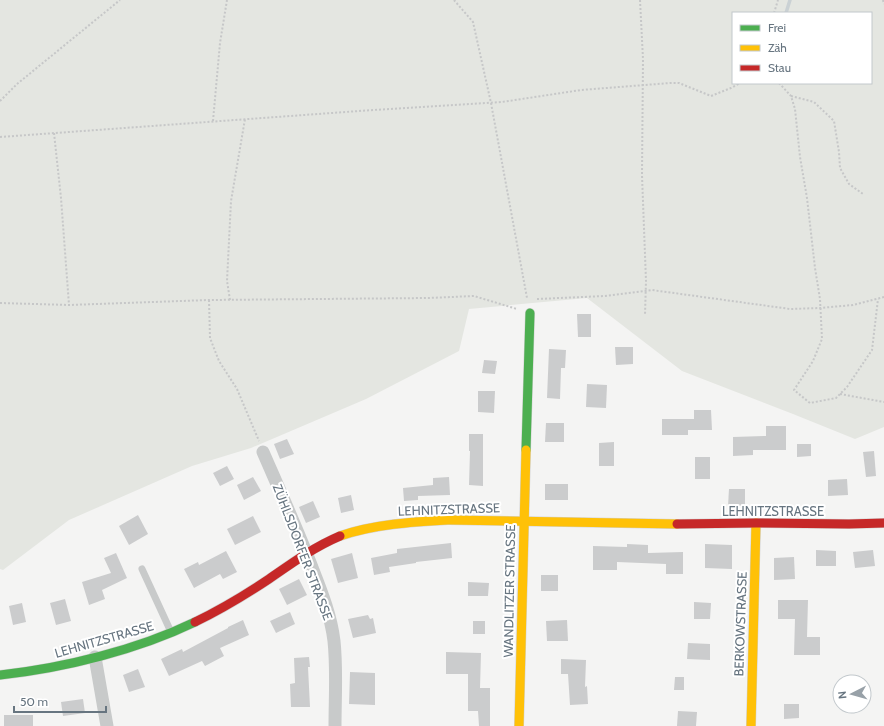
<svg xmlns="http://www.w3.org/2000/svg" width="884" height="726" font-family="Cabin,sans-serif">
<rect width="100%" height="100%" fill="#f4f4f3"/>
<!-- green -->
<path fill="#e4e6e1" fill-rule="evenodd" d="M0 0H884V427L855 439 793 414 682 371 587 298 469 309 459 351 366 399 251 448 192 466 69 520 3 570 0 569ZM733 13H871V83H733Z"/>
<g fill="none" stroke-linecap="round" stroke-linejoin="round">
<!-- stream -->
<polyline stroke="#cad1d4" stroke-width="3.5" points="786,13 790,0"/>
</g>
<!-- building -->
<g fill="#cbcccd">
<polygon points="577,314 591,314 591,337 578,337"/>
<polygon points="615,347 633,347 633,364 616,365"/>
<polygon points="549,349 566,350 565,368 561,368 560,399 547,398"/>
<polygon points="484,360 497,361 495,374 482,373"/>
<polygon points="587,384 607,385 606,408 586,407"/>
<polygon points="478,391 495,391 494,413 478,412"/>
<polygon points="694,410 711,410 712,430 688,430 688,435 662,435 662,419 694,419"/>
<polygon points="546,423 564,423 564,442 545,442"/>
<polygon points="766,426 786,426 786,450 753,450 753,455 733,456 733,437 766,436"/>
<polygon points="469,434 483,434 483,486 469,485 470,451 469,451"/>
<polygon points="287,439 294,454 280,459 274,444"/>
<polygon points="614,442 614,466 599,466 599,443"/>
<polygon points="797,444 811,444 811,456 797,457"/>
<polygon points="874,451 876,476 866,477 863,452"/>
<rect x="695" y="457" width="15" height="22"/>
<polygon points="227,466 234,479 220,486 213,473"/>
<polygon points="253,477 261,491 244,500 237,485"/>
<polygon points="449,477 450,495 418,496 418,500 404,501 403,488 433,485 433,478"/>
<polygon points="847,479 848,495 828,496 828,480"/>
<rect x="545" y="484" width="23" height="16"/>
<polygon points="729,489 745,489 745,506 728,506"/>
<polygon points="351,495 354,510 341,513 338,498"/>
<polygon points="313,501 320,517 306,523 299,507"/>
<polygon points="138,515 148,534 129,545 119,526"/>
<polygon points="253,516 261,532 235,545 227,529"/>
<polygon points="451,543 452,558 416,562 416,563 389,567 390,572 374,575 371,558 397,553 397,549"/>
<polygon points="627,544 648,545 648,553 683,552 683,574 666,574 666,564 617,562 617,570 593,570 593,546 627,547"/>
<polygon points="705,544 732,545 732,569 705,568"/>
<polygon points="816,550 836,551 836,566 816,566"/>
<polygon points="873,550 875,566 855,568 853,552"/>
<polygon points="226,551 237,572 223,579 220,574 194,588 184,569 198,562 199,565"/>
<polygon points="116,553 127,578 102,590 105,599 89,605 82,582 111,573 104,558"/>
<polygon points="352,553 358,578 338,583 331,559"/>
<polygon points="794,557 795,579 774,580 774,558"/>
<rect x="541" y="575" width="17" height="16"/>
<polygon points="299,579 307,595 287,605 279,589"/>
<polygon points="468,582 489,583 488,596 468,596"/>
<polygon points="65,599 71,621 56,625 50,603"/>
<polygon points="778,600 808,600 807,637 820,637 820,655 794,655 795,619 778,619"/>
<polygon points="694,602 711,603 710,619 694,619"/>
<polygon points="22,603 26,622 13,625 9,606"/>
<polygon points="290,612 295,624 276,633 270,621"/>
<polygon points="368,615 370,619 373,618 376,633 353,638 348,619"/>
<polygon points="243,620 249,635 220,648 224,656 205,666 202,661 169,676 161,659 182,649 183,652 228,628 228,627"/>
<polygon points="567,620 568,641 547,641 546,621"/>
<rect x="473" y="621" width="12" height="13"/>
<polygon points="688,643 710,644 710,660 687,659"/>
<polygon points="446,652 481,653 480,688 490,688 490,726 479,726 478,711 468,711 468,674 446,674"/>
<polygon points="309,657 310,667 308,667 310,707 291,707 290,684 295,683 294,658"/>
<polygon points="561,659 586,660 585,687 587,686 588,704 570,705 568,674 561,674"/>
<polygon points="138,669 145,687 129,692 123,675"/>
<polygon points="350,672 375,673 375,705 349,704"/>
<polygon points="675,677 684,677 684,690 674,690"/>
<polygon points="83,699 85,713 63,716 61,702"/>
<polygon points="784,704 799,704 799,718 784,719"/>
<polygon points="678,711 697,712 696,726 677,726"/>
<rect x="4" y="715" width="29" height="11"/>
</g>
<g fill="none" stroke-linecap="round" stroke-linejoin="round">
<!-- fast casing -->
<g stroke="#d1d1d1" stroke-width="10">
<g id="fast">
<polyline points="526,450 530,313"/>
<path d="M0 675C64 668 137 650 195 622"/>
</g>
</g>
<!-- slow casing -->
<g stroke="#d1d1d1" stroke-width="10">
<g id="slow">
<path d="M340 536C375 524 413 522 449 520L677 524"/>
<polyline points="519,726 526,450"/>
<polyline points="751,726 756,523"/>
</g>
</g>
<!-- jam casing -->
<g stroke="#d1d1d1" stroke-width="10">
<g id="jam">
<polyline points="677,524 756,523 849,524 884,523"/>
<path d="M195 622C220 610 245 595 269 579 292 563 314 547 340 536"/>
</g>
</g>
<!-- path -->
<g stroke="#c6c7c8" stroke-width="2" stroke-dasharray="2 2" stroke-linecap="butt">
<polyline points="454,0 473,22 491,103 527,298"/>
<polyline points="640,0 643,59 642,175 646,281 645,315"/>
<polyline points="883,0 884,4"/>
<polyline points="774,13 778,0"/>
<polyline points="779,83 791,96 795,109 800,157 807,198 815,268 820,299 822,339 813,361 794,390 810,403 836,398 847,387 872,350 878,299"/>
<polyline points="791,96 814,102 834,121 839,152 840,168 849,184 863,194"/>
<polyline points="0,101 17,84 120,0"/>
<polyline points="213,121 220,43 227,0"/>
<polyline points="54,133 61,198 69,305"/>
<polyline points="0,137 373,110 502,102 581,90 670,83 679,83 711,96 731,88 740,83"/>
<polyline points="537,299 605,296 652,290 790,309 820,308 853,305 884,297"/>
<polyline points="209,300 210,338 219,361 237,389 259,441"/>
<polyline points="230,300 227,281 231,201 245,119"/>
<polyline points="0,303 69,305 209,300 428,298 474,296 517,309"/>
<polyline points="840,394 884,402"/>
</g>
<!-- lane -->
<polyline stroke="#c8caca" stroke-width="7" points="142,569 171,632"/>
<!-- street -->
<g stroke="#c8caca" stroke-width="13">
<path d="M263 452C280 491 298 531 313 570 322 593 331 616 334 641 337 669 335 698 335 726"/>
<polyline points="95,657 107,726"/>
</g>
<!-- fast -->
<use href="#fast" stroke="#4caf50" stroke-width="9"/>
<!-- slow -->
<use href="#slow" stroke="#ffc107" stroke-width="9"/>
<!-- jam -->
<use href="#jam" stroke="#c62828" stroke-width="9"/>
</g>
<g text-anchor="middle" stroke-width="4" stroke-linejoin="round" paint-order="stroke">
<!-- street labels -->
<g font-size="13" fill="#677580" stroke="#fff">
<text transform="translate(449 509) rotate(-2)" y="5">LEHNITZSTRASSE</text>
<text x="773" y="516">LEHNITZSTRASSE</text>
<text transform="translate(303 552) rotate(69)" y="5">ZÜHLSDORFER STRASSE</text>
<text transform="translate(509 591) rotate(-89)" y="5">WANDLITZER STRASSE</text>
<text transform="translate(740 624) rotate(-88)" y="5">BERKOWSTRASSE</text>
<text transform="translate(104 639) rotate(-16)" y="5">LEHNITZSTRASSE</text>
</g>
</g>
<!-- legend -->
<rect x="732" y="12" width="140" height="72" fill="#ffffff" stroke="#c2c8cc"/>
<rect x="740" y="25" width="20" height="6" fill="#4caf50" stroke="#c2c8cc"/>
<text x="768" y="32" font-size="12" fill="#677580">Frei</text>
<rect x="740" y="45" width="20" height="6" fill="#ffc107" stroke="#c2c8cc"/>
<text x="768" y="52" font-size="12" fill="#677580">Zäh</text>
<rect x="740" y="65" width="20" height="6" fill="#c62828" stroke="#c2c8cc"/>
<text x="768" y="72" font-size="12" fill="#677580">Stau</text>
<!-- north arrow -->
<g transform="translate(852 694) rotate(264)"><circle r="19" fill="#ffffff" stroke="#c2c8cc"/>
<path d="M0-3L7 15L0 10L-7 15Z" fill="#98a1a8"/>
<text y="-6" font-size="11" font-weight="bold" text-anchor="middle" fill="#677580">N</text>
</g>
<!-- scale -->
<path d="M14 706v6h92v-6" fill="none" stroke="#677580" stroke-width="2"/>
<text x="20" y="706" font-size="12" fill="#677580" stroke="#ffffff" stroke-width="3" paint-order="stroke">50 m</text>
</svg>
